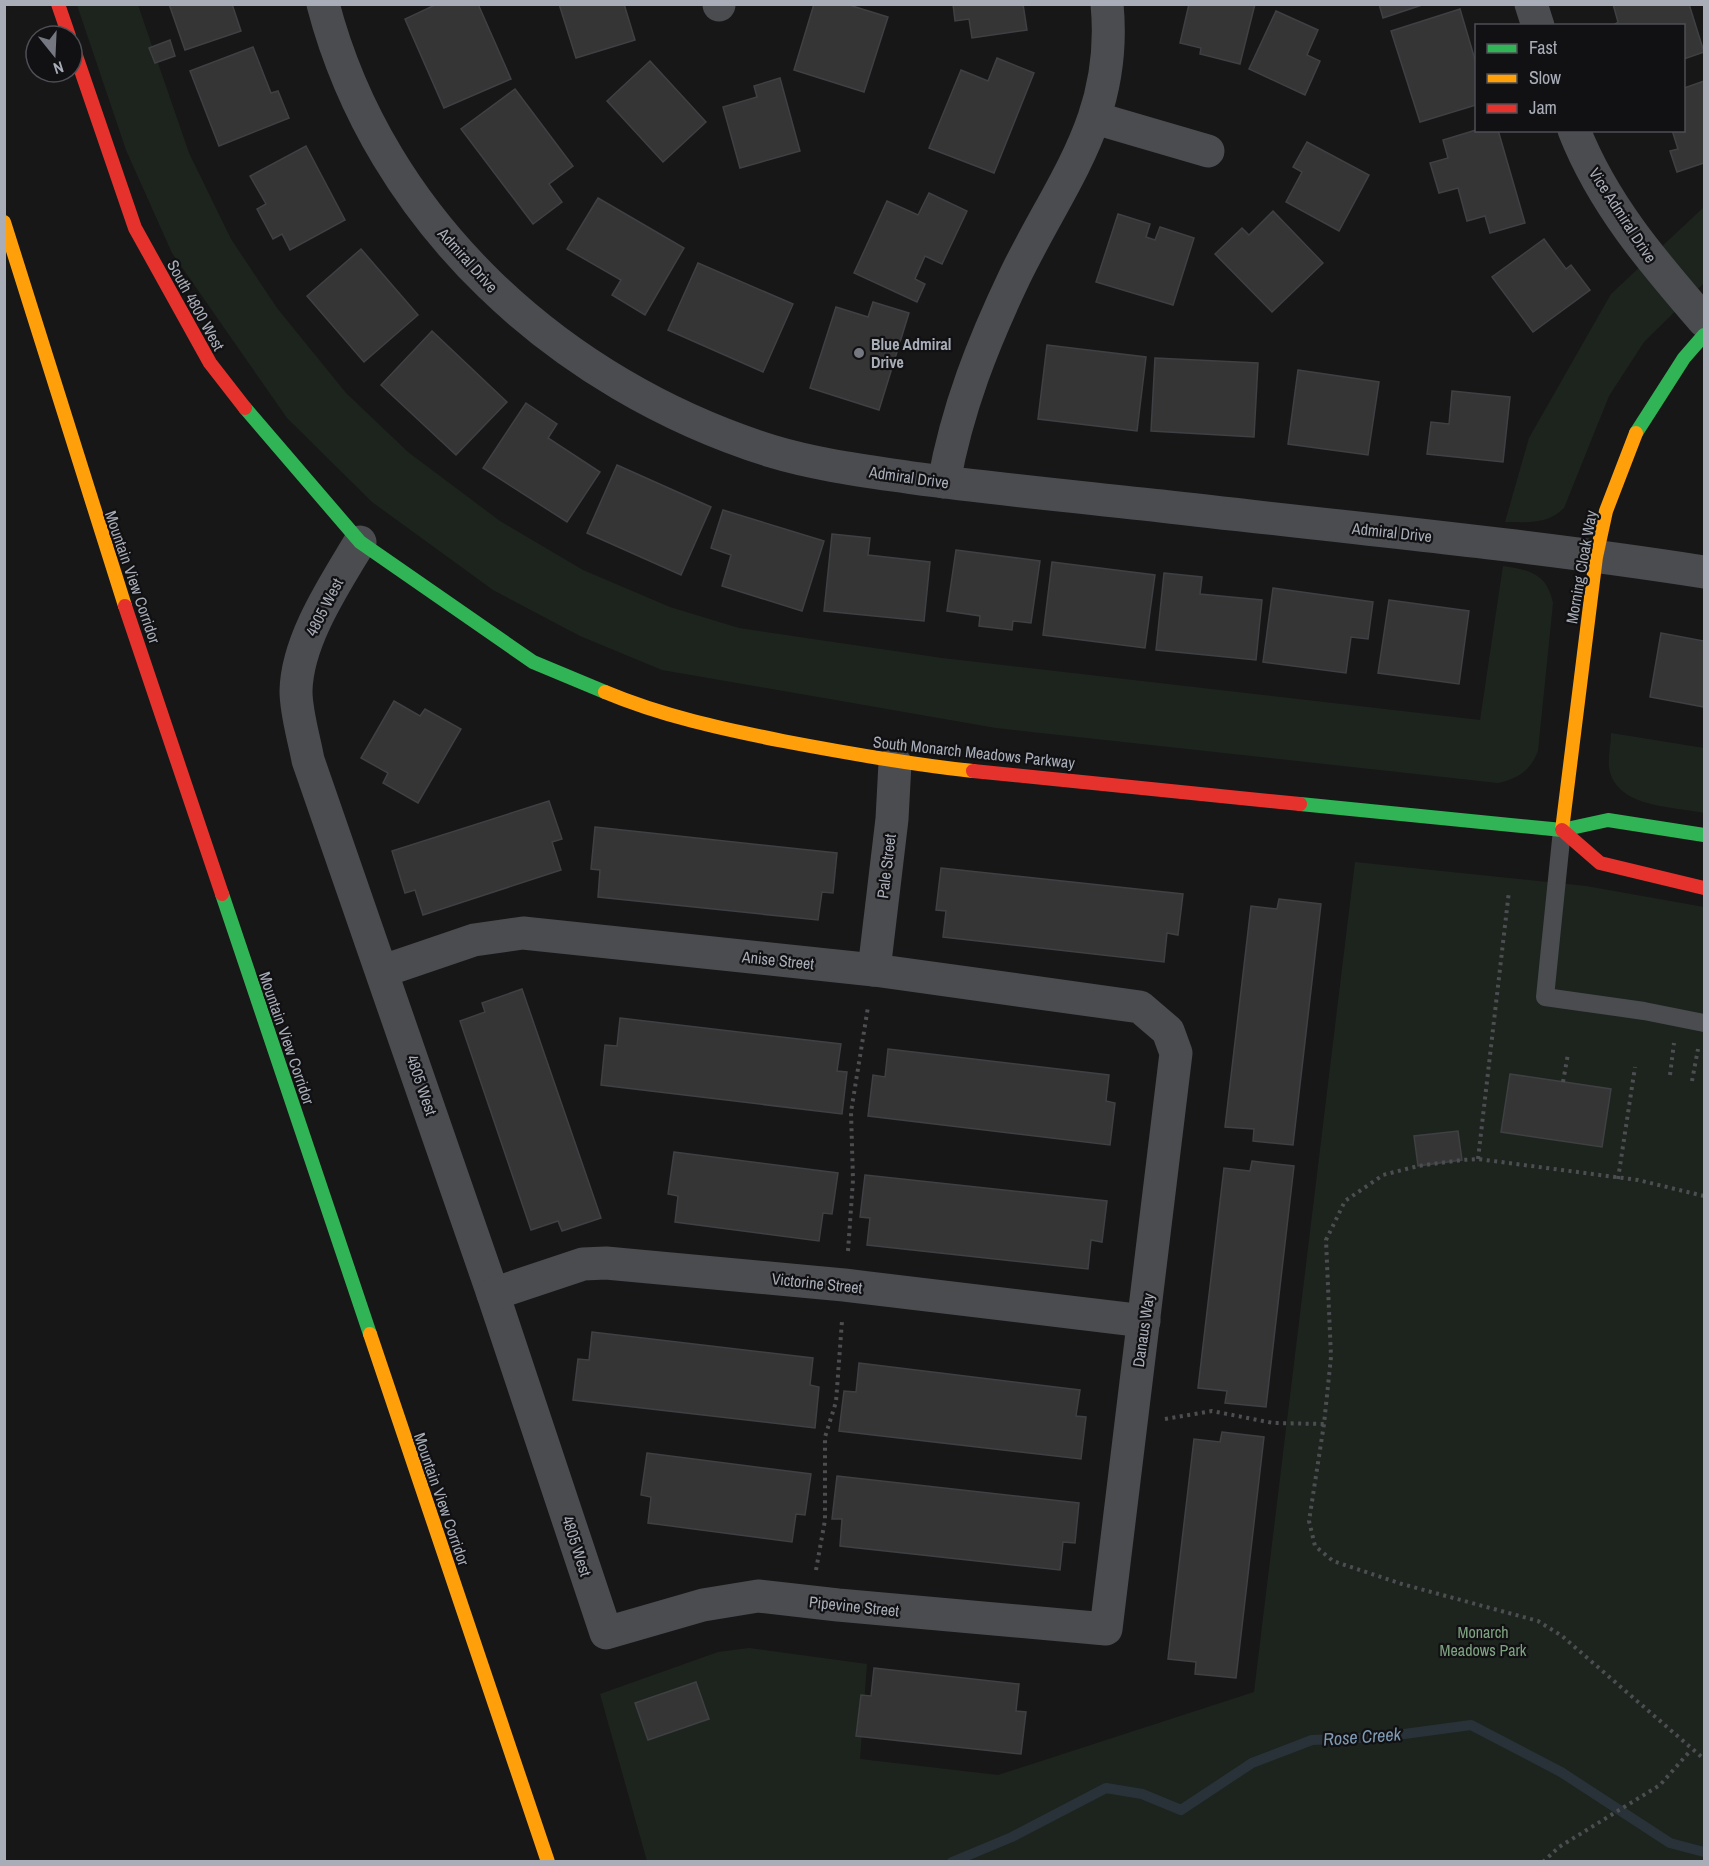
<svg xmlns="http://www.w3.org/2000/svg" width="1709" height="1866" font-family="'Archivo Narrow',sans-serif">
<rect width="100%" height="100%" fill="#171717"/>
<!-- green -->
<g fill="#1d241e">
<path d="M77 5H138L189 153 231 239 277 308 346 393 408 452 500 521 583 570 670 607 739 628 942 658 1480 720 1503 566C1530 570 1547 574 1553 603L1538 751C1530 771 1519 778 1498 783L996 728 662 670 580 636 493 590 372 502 287 418 172 253 126 150Z"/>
<path d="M1704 207V283L1644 342 1609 396 1564 508C1547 525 1527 522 1505 522L1529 438 1611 294Z"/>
<path d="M1611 733 1704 748V813C1672 806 1615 808 1609 767 1608 756 1611 744 1611 733Z"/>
<polygon points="1355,862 1586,886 1704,907 1704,1861 647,1861 600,1694 718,1652 749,1648 867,1664 860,1759 998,1775 1254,1692"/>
</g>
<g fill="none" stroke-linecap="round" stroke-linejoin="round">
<!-- stream -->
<polyline stroke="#2a3239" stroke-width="10" points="952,1862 1012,1837 1106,1788 1142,1794 1181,1810 1252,1763 1312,1740 1382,1737 1471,1725 1561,1772 1670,1843 1704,1852"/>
</g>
<!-- building -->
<g fill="#353536" stroke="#3f4043" stroke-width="1.5">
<polygon points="169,4 232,4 241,31 185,50"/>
<polygon points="437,4 478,4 511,79 444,108 405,19"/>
<polygon points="559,4 624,4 635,40 576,58"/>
<polygon points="814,4 846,4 888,17 864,92 794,70"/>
<polygon points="953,4 1023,4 1027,30 972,38 969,19 955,21"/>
<polygon points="1189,4 1255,4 1240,64 1200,54 1201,48 1180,43"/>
<polygon points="1379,4 1425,4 1383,18"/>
<polygon points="1613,4 1689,4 1704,52 1684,59 1684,26 1612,26 1618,22"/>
<polygon points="1460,9 1476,63 1476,105 1420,122 1391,31"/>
<polygon points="1276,11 1318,30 1307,55 1320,61 1305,95 1249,69"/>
<polygon points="170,40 175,56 155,63 149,48"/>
<polygon points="253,47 271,93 278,91 289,118 219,146 190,71"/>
<polygon points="997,58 1034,73 994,173 929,148 961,70 988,81"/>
<polygon points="650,61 706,122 663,162 607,101"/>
<polygon points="780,78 800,151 740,168 723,107 757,97 754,86"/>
<polygon points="1704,81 1704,163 1677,172 1670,151 1678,149 1672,130 1684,130 1684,88"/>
<polygon points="515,89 573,166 549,184 562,202 533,224 461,129"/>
<polygon points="1476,130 1498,130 1525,223 1490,233 1485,216 1467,221 1458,188 1439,193 1430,163 1448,158 1443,140"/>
<polygon points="1307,142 1369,175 1339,231 1286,202 1302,172 1293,167"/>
<polygon points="306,146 345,220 290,250 282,234 273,239 257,209 266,204 250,176"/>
<polygon points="929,193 967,211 942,264 925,256 915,279 925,284 917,302 854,273 887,201 918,215"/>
<polygon points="598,198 684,248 645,315 612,295 621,280 567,249"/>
<polygon points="1273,211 1323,263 1272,312 1215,254 1242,228 1249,235"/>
<polygon points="1118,214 1150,224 1146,237 1155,240 1160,227 1194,238 1173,305 1096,282"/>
<polygon points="1544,239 1566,269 1571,265 1590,290 1533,332 1492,277"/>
<polygon points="361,249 418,315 364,362 307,296"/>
<polygon points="698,263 793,304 763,372 668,330"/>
<polygon points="873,302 909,313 879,410 810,388 836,307 868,317"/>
<polygon points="432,331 507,402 456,455 381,385"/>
<polygon points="1047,345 1146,357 1137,431 1038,419"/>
<polygon points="1155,358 1258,363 1254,437 1151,431"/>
<polygon points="1298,370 1379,382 1368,455 1288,444"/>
<polygon points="1452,391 1510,397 1503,462 1427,454 1431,422 1449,424"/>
<polygon points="526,403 557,424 548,438 600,472 567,522 483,468"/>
<polygon points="617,465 711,507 681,575 587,533"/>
<polygon points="723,510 824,541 802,611 722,586 731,555 711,548"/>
<polygon points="832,534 870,538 868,555 930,562 924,621 824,611"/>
<polygon points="956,550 1040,561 1031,623 1013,621 1012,630 979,626 980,616 947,611"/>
<polygon points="1052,562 1155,575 1145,648 1043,635"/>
<polygon points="1164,573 1202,577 1200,594 1262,600 1256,660 1156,650"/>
<polygon points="1273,588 1373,602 1368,639 1351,637 1346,673 1263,662"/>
<polygon points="1389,600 1469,611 1459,684 1378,673"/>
<polygon points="1661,633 1704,641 1704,707 1650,697"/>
<polygon points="394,701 420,716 425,709 461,729 418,803 383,783 388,773 361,758"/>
<polygon points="549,801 562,839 552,842 561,870 423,915 415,890 405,893 392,851"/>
<polygon points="595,827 837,853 833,893 822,892 818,920 598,897 600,870 591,869"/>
<polygon points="941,868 1183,894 1178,935 1167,933 1164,962 943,937 946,911 936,910"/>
<polygon points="1279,899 1321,904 1293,1145 1253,1141 1254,1129 1225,1127 1251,906 1277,909"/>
<polygon points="522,989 601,1218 562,1231 558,1221 531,1230 460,1021 485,1012 482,1003"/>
<polygon points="620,1018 841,1044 837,1071 847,1072 842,1114 601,1085 605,1045 617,1046"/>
<polygon points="888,1049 1109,1075 1106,1101 1115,1103 1110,1145 868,1116 873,1075 885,1077"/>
<polygon points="1510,1074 1611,1089 1602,1147 1501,1132"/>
<polygon points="1458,1131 1462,1160 1418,1166 1414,1136"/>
<polygon points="674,1152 838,1173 832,1214 823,1213 819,1241 675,1222 678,1196 668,1194"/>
<polygon points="1252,1161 1294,1166 1266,1407 1225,1403 1227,1391 1198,1388 1224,1168 1250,1171"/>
<polygon points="865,1175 1107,1201 1102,1242 1091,1240 1088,1269 867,1245 870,1218 860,1217"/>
<polygon points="592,1332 813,1358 810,1385 819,1387 815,1428 573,1400 578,1359 589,1360"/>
<polygon points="859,1363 1080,1390 1076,1416 1086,1417 1081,1459 839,1431 844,1391 856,1392"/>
<polygon points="1222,1432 1264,1437 1236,1678 1195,1674 1196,1662 1168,1659 1194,1439 1220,1442"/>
<polygon points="647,1453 811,1474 805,1515 796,1514 792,1542 648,1523 651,1497 641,1495"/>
<polygon points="837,1476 1079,1503 1075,1543 1063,1542 1060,1570 840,1546 842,1519 832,1519"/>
<polygon points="874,1668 1019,1684 1016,1711 1026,1712 1021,1754 856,1736 861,1695 871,1696"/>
<polygon points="696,1682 709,1719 648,1740 635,1703"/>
</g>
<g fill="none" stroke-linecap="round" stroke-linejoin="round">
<!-- path -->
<g stroke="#4d4e52" stroke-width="4" stroke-dasharray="3 4.5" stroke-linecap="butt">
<polyline points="1670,1075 1674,1043"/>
<polyline points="1692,1081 1698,1049"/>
<polyline points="1563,1082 1568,1054"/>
<polyline points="1478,1159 1509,891"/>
<polyline points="1618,1179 1635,1067"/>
<polyline points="1704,1196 1638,1180 1478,1159 1462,1160 1418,1166 1383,1175 1345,1201 1326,1240 1331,1357 1324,1424 1309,1521 1315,1546 1333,1561 1402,1584 1538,1621 1562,1636 1704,1759"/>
<polyline points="848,1251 853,1180 851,1112 868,1007"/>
<polyline points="1165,1419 1212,1411 1273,1423 1324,1424"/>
<polyline points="816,1570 825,1520 825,1437 836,1402 842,1321"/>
<polyline points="1543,1862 1559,1847 1660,1785 1691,1750"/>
</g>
<!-- lane -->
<polyline stroke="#4b4c50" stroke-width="18" points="1562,830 1545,997 1644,1011 1704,1023"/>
<!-- street -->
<g stroke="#4b4c50" stroke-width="33">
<path d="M323 4C380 222 561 385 771 451 817 465 866 471 913 478 996 489 1079 497 1161 506 1342 527 1524 544 1704 572"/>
<polyline points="719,4 719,5"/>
<polyline points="1531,4 1538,26"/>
<polyline points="1095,118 1208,151"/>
<path d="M1574 130C1603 204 1653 262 1704 321"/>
<path d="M944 482C957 409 983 343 1015 276 1061 181 1118 118 1107 4"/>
<path d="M360 542C335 584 297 640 296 691 296 713 304 738 308 760L493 1294 606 1633 703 1605 758 1596 838 1605 1106 1629 1176 1053 1168 1031 1140 1007 874 970 523 933 474 940 383 971"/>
<polyline points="874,970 892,819 895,763"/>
<polyline points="493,1294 583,1264 606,1263 844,1285 1144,1321"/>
</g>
<!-- fast -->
<g stroke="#30b455" stroke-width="14">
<polyline points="245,408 360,542 533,662 605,692"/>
<polyline points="1636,433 1684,358 1704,335"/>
<polyline points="1300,804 1562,830 1608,820 1704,835"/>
<polyline points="222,894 370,1334"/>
</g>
<!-- slow -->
<g stroke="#ff9f0a" stroke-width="14">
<polyline points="4,222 125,606"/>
<path d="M605 692C662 716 723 729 783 741 846 753 909 764 973 771"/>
<polyline points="1562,830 1596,557 1606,511 1636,433"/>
<polyline points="370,1334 548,1862"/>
</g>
<!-- jam -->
<g stroke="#e5322d" stroke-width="14">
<polyline points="58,4 69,36"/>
<polyline points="72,44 135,228 210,363 245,408"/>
<polyline points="125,606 222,894"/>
<polyline points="973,771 1300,804"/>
<polyline points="1562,830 1600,863 1704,888"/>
</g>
</g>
<!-- markers -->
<circle fill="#757880" stroke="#111113" stroke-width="2" cx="859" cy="353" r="6"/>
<g text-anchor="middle" stroke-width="4.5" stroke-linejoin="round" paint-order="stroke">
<!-- street labels -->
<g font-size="16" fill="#a8adb8" stroke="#111113">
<text transform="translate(1623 215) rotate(57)" y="6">Vice Admiral Drive</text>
<text transform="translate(468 260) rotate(48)" y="6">Admiral Drive</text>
<text transform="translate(196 305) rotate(61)" y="6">South 4800 West</text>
<text transform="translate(909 477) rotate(8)" y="6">Admiral Drive</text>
<text transform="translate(1392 532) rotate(6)" y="6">Admiral Drive</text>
<text transform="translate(1581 567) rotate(-80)" y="6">Morning Cloak Way</text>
<text transform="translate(133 577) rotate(71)" y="6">Mountain View Corridor</text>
<text transform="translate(324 607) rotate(-63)" y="6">4805 West</text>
<text transform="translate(974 752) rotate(6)" y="6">South Monarch Meadows Parkway</text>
<text transform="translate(886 866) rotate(-83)" y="6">Pale Street</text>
<text transform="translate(778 960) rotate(6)" y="6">Anise Street</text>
<text transform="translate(287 1038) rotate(71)" y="6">Mountain View Corridor</text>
<text transform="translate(422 1085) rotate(71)" y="6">4805 West</text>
<text transform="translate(817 1283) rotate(6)" y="6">Victorine Street</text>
<text transform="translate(1143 1330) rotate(-82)" y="6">Danaus Way</text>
<text transform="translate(442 1499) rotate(71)" y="6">Mountain View Corridor</text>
<text transform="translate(577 1546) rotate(72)" y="6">4805 West</text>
<text transform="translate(854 1606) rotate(6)" y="6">Pipevine Street</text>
</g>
<!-- poi labels -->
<g font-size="16" font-weight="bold" fill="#a8adb8" stroke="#111113" text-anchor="start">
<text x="871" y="350">Blue Admiral<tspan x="871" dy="18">Drive</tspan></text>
</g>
<!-- park labels -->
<g font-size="16" fill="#7fa381" stroke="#111113">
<text x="1483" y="1638">Monarch<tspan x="1483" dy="18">Meadows Park</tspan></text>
</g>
<!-- water labels -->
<g font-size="18" font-style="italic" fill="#7f9bb3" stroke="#111113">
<text transform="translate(1362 1737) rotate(-4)" y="6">Rose Creek</text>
</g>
</g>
<!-- border -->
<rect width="1709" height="1866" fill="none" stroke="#a8adb8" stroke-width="12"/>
<!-- legend -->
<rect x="1475" y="24" width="210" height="108" fill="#111113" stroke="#4d4f55" stroke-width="1.5"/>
<rect x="1487" y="44" width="30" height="9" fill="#30b455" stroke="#4d4f55" stroke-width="1.5"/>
<text x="1529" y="54" font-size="18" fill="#a8adb8">Fast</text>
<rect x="1487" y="74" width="30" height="9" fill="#ff9f0a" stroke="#4d4f55" stroke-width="1.5"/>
<text x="1529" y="84" font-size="18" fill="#a8adb8">Slow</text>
<rect x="1487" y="104" width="30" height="9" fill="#e5322d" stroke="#4d4f55" stroke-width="1.5"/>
<text x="1529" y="114" font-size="18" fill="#a8adb8">Jam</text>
<!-- north arrow -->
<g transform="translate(54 54) rotate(162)"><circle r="28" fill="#111113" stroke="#4d4f55" stroke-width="1.5"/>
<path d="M0-4.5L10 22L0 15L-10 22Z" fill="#757880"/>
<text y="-9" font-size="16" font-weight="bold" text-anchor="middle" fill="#a8adb8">N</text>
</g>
</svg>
